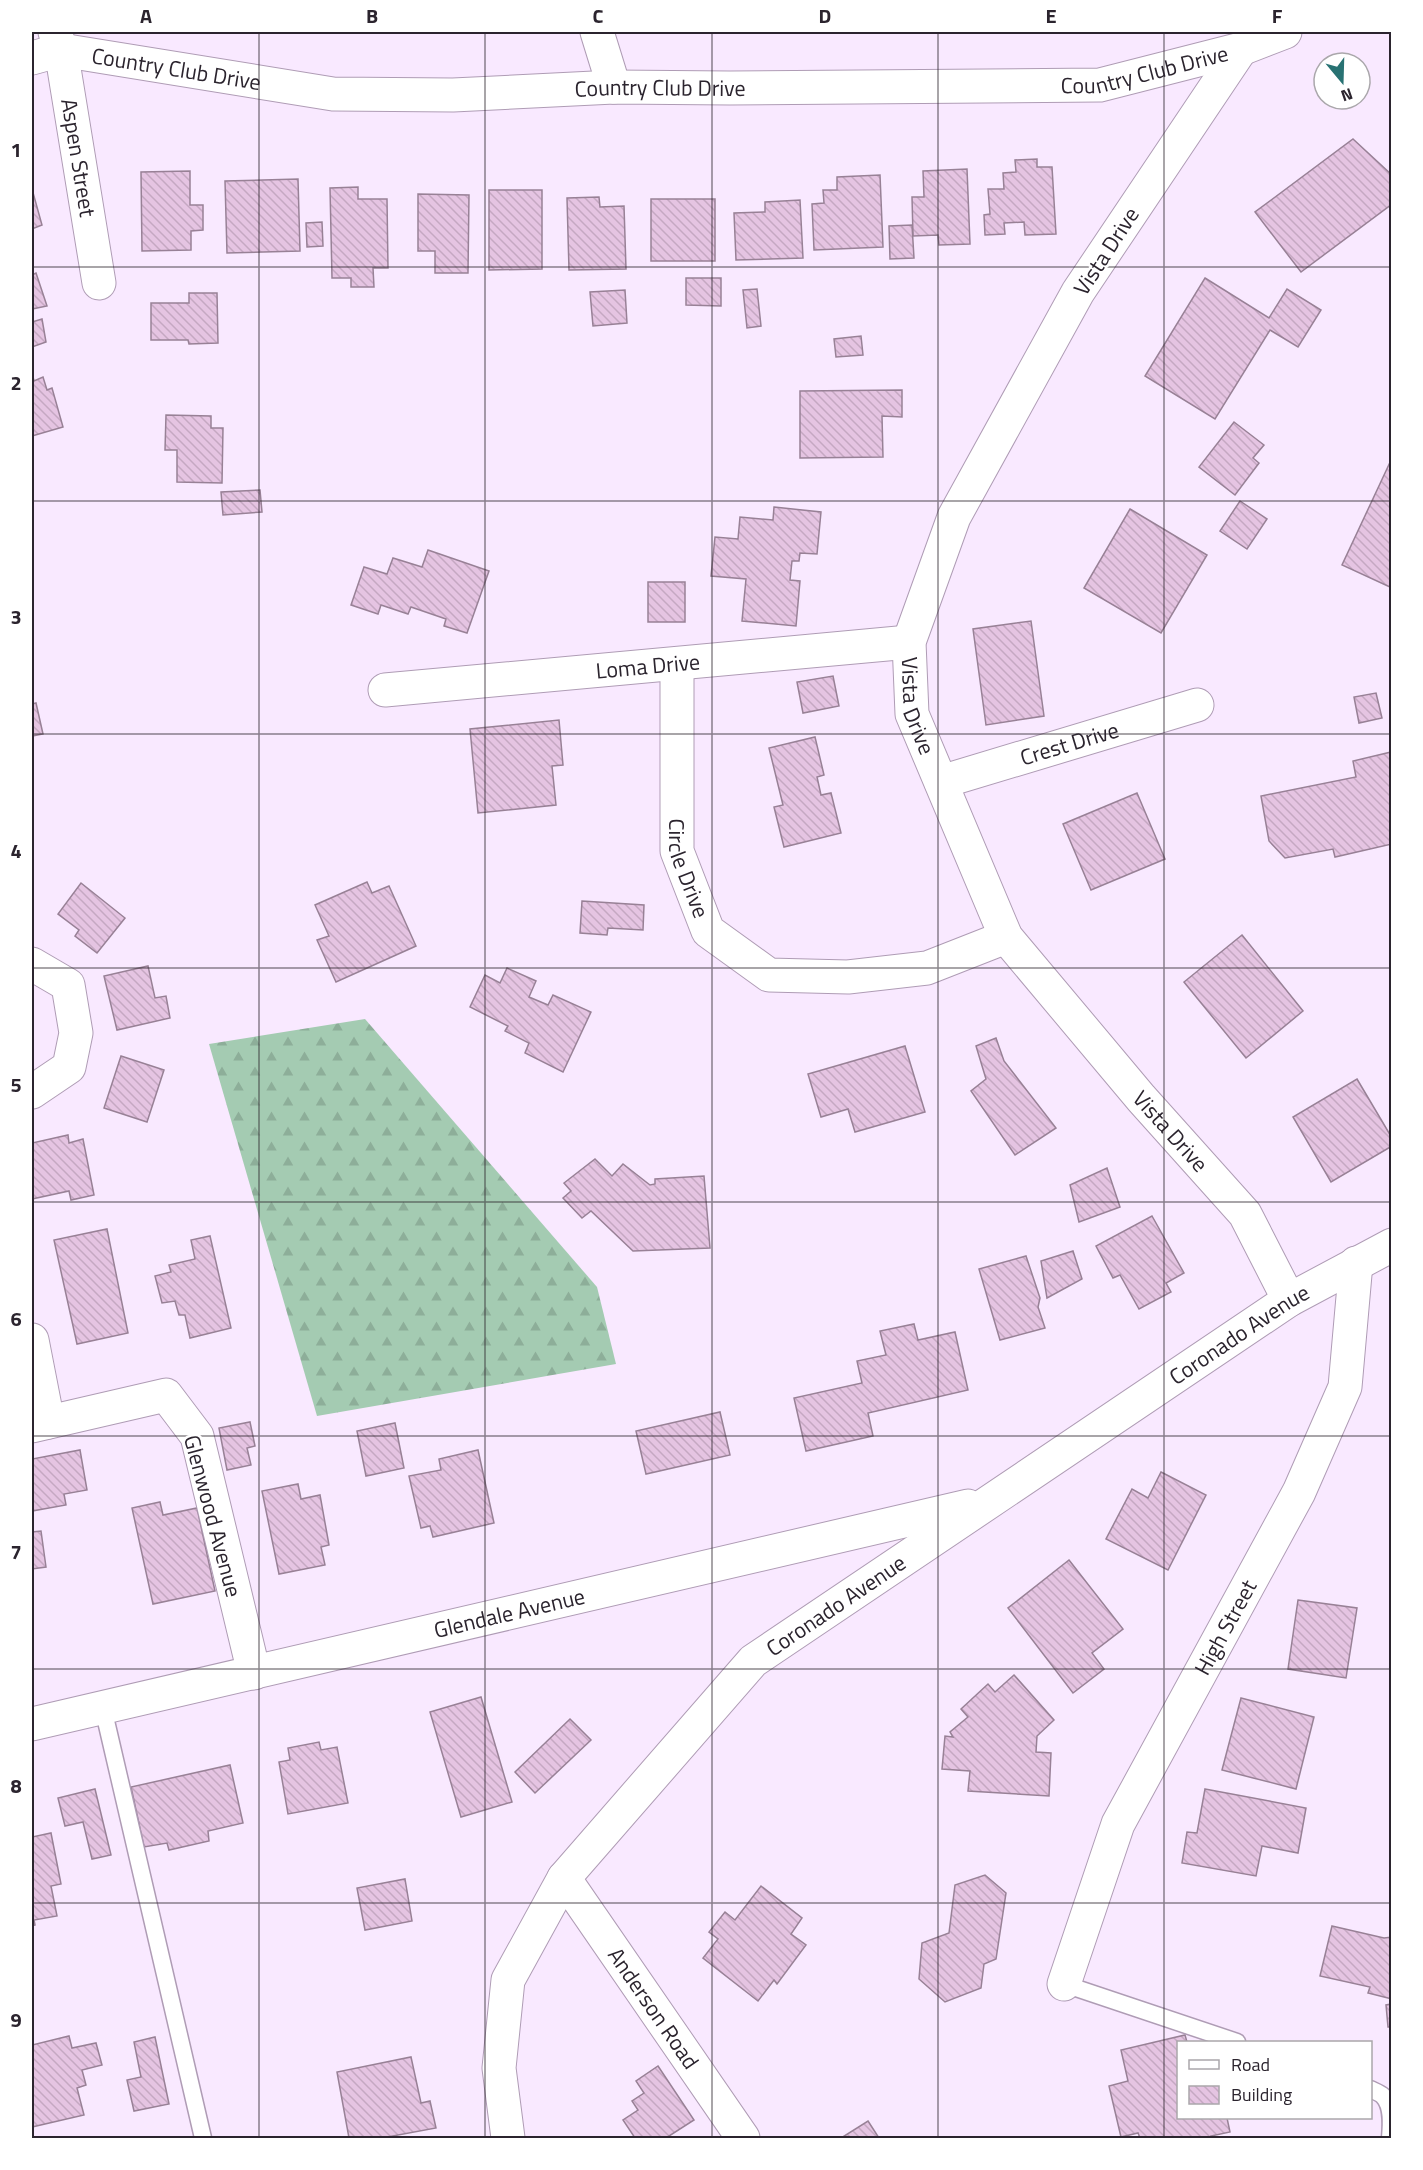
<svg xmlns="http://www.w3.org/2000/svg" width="1423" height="2170" font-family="'Titillium Web',sans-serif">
<defs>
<pattern id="forest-firs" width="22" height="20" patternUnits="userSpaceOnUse" patternTransform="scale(1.5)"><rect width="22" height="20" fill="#a4cbb2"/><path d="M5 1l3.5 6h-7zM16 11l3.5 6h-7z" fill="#8dae99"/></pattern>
<pattern id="building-back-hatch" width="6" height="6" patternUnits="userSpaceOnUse" patternTransform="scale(1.5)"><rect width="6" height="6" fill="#e5c4e2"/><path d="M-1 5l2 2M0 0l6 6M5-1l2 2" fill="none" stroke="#c5a8c2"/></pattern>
</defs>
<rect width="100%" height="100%" fill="#f9e9ff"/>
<!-- forest -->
<polygon fill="url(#forest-firs)" points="365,1019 597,1287 616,1364 317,1416 209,1044"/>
<!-- building -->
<g fill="url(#building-back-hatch)" stroke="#988196" stroke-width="1.5">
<polygon points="1353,139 1392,175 1392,204 1301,272 1255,212"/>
<polygon points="1037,159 1037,167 1052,167 1056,234 1025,235 1024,222 1004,223 1005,234 985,235 984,215 990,214 988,189 1004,189 1003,173 1016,172 1015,160"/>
<polygon points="967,169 970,244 939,245 938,235 913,236 912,197 924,197 923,171"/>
<polygon points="190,171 190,205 203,205 203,230 191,231 191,250 142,251 141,172"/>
<polygon points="880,175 883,247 814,250 812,204 824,203 823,190 837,190 837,177"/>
<polygon points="298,179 300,251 227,253 225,181"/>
<polygon points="358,187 358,199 387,199 388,268 373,268 374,287 351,287 351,278 332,278 330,188"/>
<polygon points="32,189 42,225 32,229"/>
<polygon points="489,190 542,190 542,269 489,270"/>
<polygon points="418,194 469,195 468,273 435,273 435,251 418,251"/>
<polygon points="599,197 600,207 624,206 626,269 569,270 567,198"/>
<rect x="651" y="199" width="64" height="62"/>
<polygon points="800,200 803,258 736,260 734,213 765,212 765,202"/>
<polygon points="322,222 323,246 307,247 306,223"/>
<polygon points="912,225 914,258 890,259 889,226"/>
<polygon points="36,273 47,306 32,309 32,275"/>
<polygon points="686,278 721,278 721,306 686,305"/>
<polygon points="1205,278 1269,318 1287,289 1321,310 1298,347 1270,330 1215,419 1145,376"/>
<polygon points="757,289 761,326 747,328 743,290"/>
<polygon points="625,290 627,323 593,326 590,292"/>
<polygon points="189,293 217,293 218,343 189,344 188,340 151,340 151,303 189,303"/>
<polygon points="42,319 46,342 32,347 32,322"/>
<polygon points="861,336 863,355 836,357 834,339"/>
<polygon points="32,373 34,381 43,377 47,390 52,388 63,427 32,436"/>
<polygon points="902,390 902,417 882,416 883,457 800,458 800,391"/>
<polygon points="166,415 211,416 211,428 223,428 222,483 177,482 177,450 165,450"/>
<polygon points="1234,422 1264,445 1253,458 1259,463 1235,495 1199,467"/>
<polygon points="1392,458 1392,584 1390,587 1342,565"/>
<polygon points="260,490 262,512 223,515 221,492"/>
<polygon points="1240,501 1267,519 1247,549 1220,531"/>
<polygon points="774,507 821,512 817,554 800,553 799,561 792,561 790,580 800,581 796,626 742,621 746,579 711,576 715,537 738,539 740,517 773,520"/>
<polygon points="1130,509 1207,555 1161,633 1084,588"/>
<polygon points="428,550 489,571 467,633 444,626 446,619 411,607 408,614 381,605 378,614 351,605 364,567 387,574 393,558 422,567"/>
<rect x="648" y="582" width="37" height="40"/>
<polygon points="1031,621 1044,716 986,725 973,629"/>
<polygon points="833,676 839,706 803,713 797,682"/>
<polygon points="1376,693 1382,718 1359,723 1354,697"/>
<polygon points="36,703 43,734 32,736 32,704"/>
<polygon points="559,720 563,765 552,766 556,805 478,813 470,729"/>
<polygon points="815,737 824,775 817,777 821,795 831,793 841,833 784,847 774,807 783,805 769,748"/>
<polygon points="1391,752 1392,844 1335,857 1333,849 1285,858 1269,841 1261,796 1356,777 1353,761"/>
<polygon points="1137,793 1165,859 1091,890 1063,824"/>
<polygon points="367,882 372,893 389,886 416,946 336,982 317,940 329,936 315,905"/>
<polygon points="81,883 125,918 97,953 75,936 79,930 58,914"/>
<polygon points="582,901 644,905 643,930 608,928 607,935 580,933"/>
<polygon points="1242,935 1303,1011 1246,1058 1184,982"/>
<polygon points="148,966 155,998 166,996 170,1018 117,1030 104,976"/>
<polygon points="507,968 536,981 529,997 548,1005 553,995 591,1012 563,1072 525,1053 529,1043 505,1031 508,1026 470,1007 485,975 500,983"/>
<polygon points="996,1038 1004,1061 1056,1128 1015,1155 971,1091 986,1079 976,1046"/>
<polygon points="905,1046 925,1112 855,1132 848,1109 821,1117 808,1074"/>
<polygon points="121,1056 164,1070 147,1122 104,1108"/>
<polygon points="1357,1079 1392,1138 1392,1146 1331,1182 1293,1117"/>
<polygon points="68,1135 69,1143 83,1139 94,1195 71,1200 69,1191 32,1199 32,1143"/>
<polygon points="595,1159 612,1176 623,1164 650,1185 655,1184 655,1179 704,1176 710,1248 633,1251 591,1211 582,1218 563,1198 571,1191 564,1183"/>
<polygon points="1107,1168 1120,1207 1079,1222 1070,1185"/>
<polygon points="1152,1216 1184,1273 1166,1283 1171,1292 1139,1309 1120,1275 1113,1278 1096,1246"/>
<polygon points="107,1229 128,1333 77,1344 54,1240"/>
<polygon points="210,1236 231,1328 190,1338 185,1315 179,1315 175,1301 162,1303 155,1276 171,1272 169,1265 195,1259 191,1240"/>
<polygon points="1073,1251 1082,1279 1047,1298 1041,1261"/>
<polygon points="1026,1256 1040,1298 1038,1307 1045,1328 1000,1340 979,1269"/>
<polygon points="914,1324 918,1340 955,1332 968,1390 868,1413 873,1436 806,1451 794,1398 862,1383 857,1361 886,1355 880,1331"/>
<polygon points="720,1412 730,1455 646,1474 636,1431"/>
<polygon points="250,1422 255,1446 247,1448 251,1465 227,1470 219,1428"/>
<polygon points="395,1423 404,1468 366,1476 357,1431"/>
<polygon points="80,1450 87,1490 64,1494 66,1505 32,1511 32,1459"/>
<polygon points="478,1450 494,1523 433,1537 430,1526 421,1528 409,1476 441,1470 439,1459"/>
<polygon points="1161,1472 1206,1495 1168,1570 1106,1539 1132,1489 1148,1498"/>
<polygon points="298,1484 301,1499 320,1495 329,1545 321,1547 325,1565 279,1574 262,1491"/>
<polygon points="160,1502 163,1515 197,1508 215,1591 153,1604 132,1508"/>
<polygon points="41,1531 46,1567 32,1569 32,1532"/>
<polygon points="1069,1560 1123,1629 1092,1653 1104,1669 1073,1693 1008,1608"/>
<polygon points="1298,1600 1357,1608 1346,1678 1288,1669"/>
<polygon points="1014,1675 1054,1720 1037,1736 1036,1752 1051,1753 1049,1796 968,1791 970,1771 942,1769 945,1736 953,1737 950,1732 968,1717 961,1709 988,1684 995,1692"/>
<polygon points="481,1697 512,1802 461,1817 430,1712"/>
<polygon points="1241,1698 1314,1717 1296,1789 1222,1770"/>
<polygon points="570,1719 591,1740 535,1793 515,1772"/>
<polygon points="319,1742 321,1750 337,1747 348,1803 288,1814 279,1762 290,1760 288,1748"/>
<polygon points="230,1765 243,1823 208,1831 209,1841 169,1850 167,1843 144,1847 131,1787"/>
<polygon points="95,1789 111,1855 92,1859 83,1822 65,1826 58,1798"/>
<polygon points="1205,1789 1306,1808 1298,1853 1262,1846 1256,1876 1182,1863 1187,1832 1197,1833"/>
<polygon points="51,1833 61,1884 51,1886 57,1916 34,1920 35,1925 32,1926 32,1837"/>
<polygon points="985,1875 1006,1893 996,1959 984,1964 981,1988 945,2002 919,1979 922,1943 949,1933 955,1885"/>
<polygon points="405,1879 412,1921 365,1930 357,1888"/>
<polygon points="761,1886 802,1918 791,1934 806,1945 777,1984 774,1980 758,2001 703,1958 718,1939 709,1932 725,1912 735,1920"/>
<polygon points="1332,1926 1384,1938 1392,1937 1392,1999 1368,1993 1370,1987 1320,1976"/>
<polygon points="1392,2004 1392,2027 1388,2027 1386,2005"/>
<polygon points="1185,2035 1187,2042 1178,2042 1178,2118 1227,2118 1230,2132 1211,2136 1212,2138 1140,2138 1138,2133 1121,2137 1109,2086 1128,2081 1121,2050"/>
<polygon points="69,2036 72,2048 96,2043 102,2065 82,2070 86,2085 77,2088 84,2115 32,2127 32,2045"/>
<polygon points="155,2037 169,2104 134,2111 127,2080 141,2077 134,2042"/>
<polygon points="411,2057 421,2103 430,2101 436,2128 382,2138 349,2138 337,2072"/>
<polygon points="658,2066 694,2120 666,2138 635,2138 623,2120 638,2110 632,2101 644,2093 636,2081"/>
<polygon points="868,2121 879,2138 841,2138"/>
</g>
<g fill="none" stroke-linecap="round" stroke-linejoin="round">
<!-- service casing -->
<g stroke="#af9cb5" stroke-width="19">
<g id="service">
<polyline points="103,1708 203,2138"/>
<polyline points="1064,1984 1237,2042"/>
<path d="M1370 2089C1374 2091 1380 2093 1383 2096 1393 2106 1391 2126 1390 2138"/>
</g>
</g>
<!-- minor casing -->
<g stroke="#af9cb5" stroke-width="35">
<g id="minor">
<path id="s1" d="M55 32 61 50 99 283"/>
<polyline points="597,32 614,87"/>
<path id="s2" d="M1241 49 1078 292 954 517 909 642 912 714 1006 937 1141 1098 1245 1214 1289 1300"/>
<path id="s3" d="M32 58 61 50 333 94 453 95 614 87 730 88 1100 85 1241 49 1285 32"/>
<path id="s4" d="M677 664V851L708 931 769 975 848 977 927 968 1006 937"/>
<path id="s5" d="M385 690 909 642"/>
<path id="s6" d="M941 782 1197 705"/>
<polyline points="32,964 68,985 76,1033 69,1067 32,1092"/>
<polyline points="32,1340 48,1422"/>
<polyline points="32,1426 166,1395 197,1436 254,1673"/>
<path id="s7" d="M32 1724 968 1506"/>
<path id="s8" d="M564 1878 743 2138"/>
<path id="s9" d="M1064 1984 1118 1824 1299 1492 1345 1387 1356 1263"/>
<path id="s10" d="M508 2138 499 2068 508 1980 564 1878 753 1661 1289 1300 1392 1245"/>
</g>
</g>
<!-- service -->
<use href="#service" stroke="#fff" stroke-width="16"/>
<!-- minor -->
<use href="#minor" stroke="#fff" stroke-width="33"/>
</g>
<!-- grid -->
<path fill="none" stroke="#2b242e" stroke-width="1.5" stroke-opacity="0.55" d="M259 32V2138M485 32V2138M712 32V2138M938 32V2138M1164 32V2138M32 267H1392M32 501H1392M32 734H1392M32 968H1392M32 1202H1392M32 1436H1392M32 1669H1392M32 1903H1392"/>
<g text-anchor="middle" stroke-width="5" stroke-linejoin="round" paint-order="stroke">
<!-- street labels -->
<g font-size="22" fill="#2b242e" stroke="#fff">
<text dy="8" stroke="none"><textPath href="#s3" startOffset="1119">Country Club Drive</textPath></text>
<text dy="8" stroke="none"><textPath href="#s3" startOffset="147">Country Club Drive</textPath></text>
<text dy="8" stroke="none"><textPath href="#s3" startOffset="633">Country Club Drive</textPath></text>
<text dy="8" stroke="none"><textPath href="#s1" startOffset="128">Aspen Street</textPath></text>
<text transform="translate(1106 251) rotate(-57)" y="8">Vista Drive</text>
<text dy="8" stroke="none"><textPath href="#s5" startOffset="264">Loma Drive</textPath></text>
<text dy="8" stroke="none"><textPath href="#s2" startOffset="747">Vista Drive</textPath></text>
<text dy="8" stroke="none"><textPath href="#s6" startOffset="134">Crest Drive</textPath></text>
<text dy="8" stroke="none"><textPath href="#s4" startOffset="206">Circle Drive</textPath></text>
<text dy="8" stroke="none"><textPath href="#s2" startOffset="1251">Vista Drive</textPath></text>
<text dy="8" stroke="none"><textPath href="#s10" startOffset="1149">Coronado Avenue</textPath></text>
<text transform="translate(213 1516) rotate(75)" y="8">Glenwood Avenue</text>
<text dy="8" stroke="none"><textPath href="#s10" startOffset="663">Coronado Avenue</textPath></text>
<text dy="8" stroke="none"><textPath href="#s7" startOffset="490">Glendale Avenue</textPath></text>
<text dy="8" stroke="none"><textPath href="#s9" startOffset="393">High Street</textPath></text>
<text dy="8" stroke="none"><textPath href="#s8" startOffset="158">Anderson Road</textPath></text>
</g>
</g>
<!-- border -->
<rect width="1423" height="2170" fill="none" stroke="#ffffff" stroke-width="66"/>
<!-- legend -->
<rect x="1177" y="2041" width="195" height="78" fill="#ffffff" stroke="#aaa7ab" stroke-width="1.5"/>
<rect x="1189" y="2060" width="30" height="9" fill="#ffffff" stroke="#aaa7ab" stroke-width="1.5"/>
<text x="1231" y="2071" font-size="18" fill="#2b242e">Road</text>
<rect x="1189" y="2086" width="30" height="18" fill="url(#building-back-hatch)" stroke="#aaa7ab" stroke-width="1.5"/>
<text x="1231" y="2101" font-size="18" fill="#2b242e">Building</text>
<!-- north arrow -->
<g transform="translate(1342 81) rotate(161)"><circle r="28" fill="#ffffff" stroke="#aaa7ab" stroke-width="1.5"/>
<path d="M0-4.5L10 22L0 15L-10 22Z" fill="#287273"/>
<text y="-9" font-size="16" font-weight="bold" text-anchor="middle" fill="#2b242e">N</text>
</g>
<rect x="33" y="33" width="1357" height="2104" fill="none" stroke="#2b242e" stroke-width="2"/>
<g font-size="20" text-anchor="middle" font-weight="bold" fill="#2b242e">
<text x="146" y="23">A</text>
<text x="372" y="23">B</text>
<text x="598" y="23">C</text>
<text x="825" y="23">D</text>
<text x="1051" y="23">E</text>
<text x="1277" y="23">F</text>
<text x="16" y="157">1</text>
<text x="16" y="390">2</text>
<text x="16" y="624">3</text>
<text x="16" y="858">4</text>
<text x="16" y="1092">5</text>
<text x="16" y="1326">6</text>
<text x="16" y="1559">7</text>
<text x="16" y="1793">8</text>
<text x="16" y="2027">9</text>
</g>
</svg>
